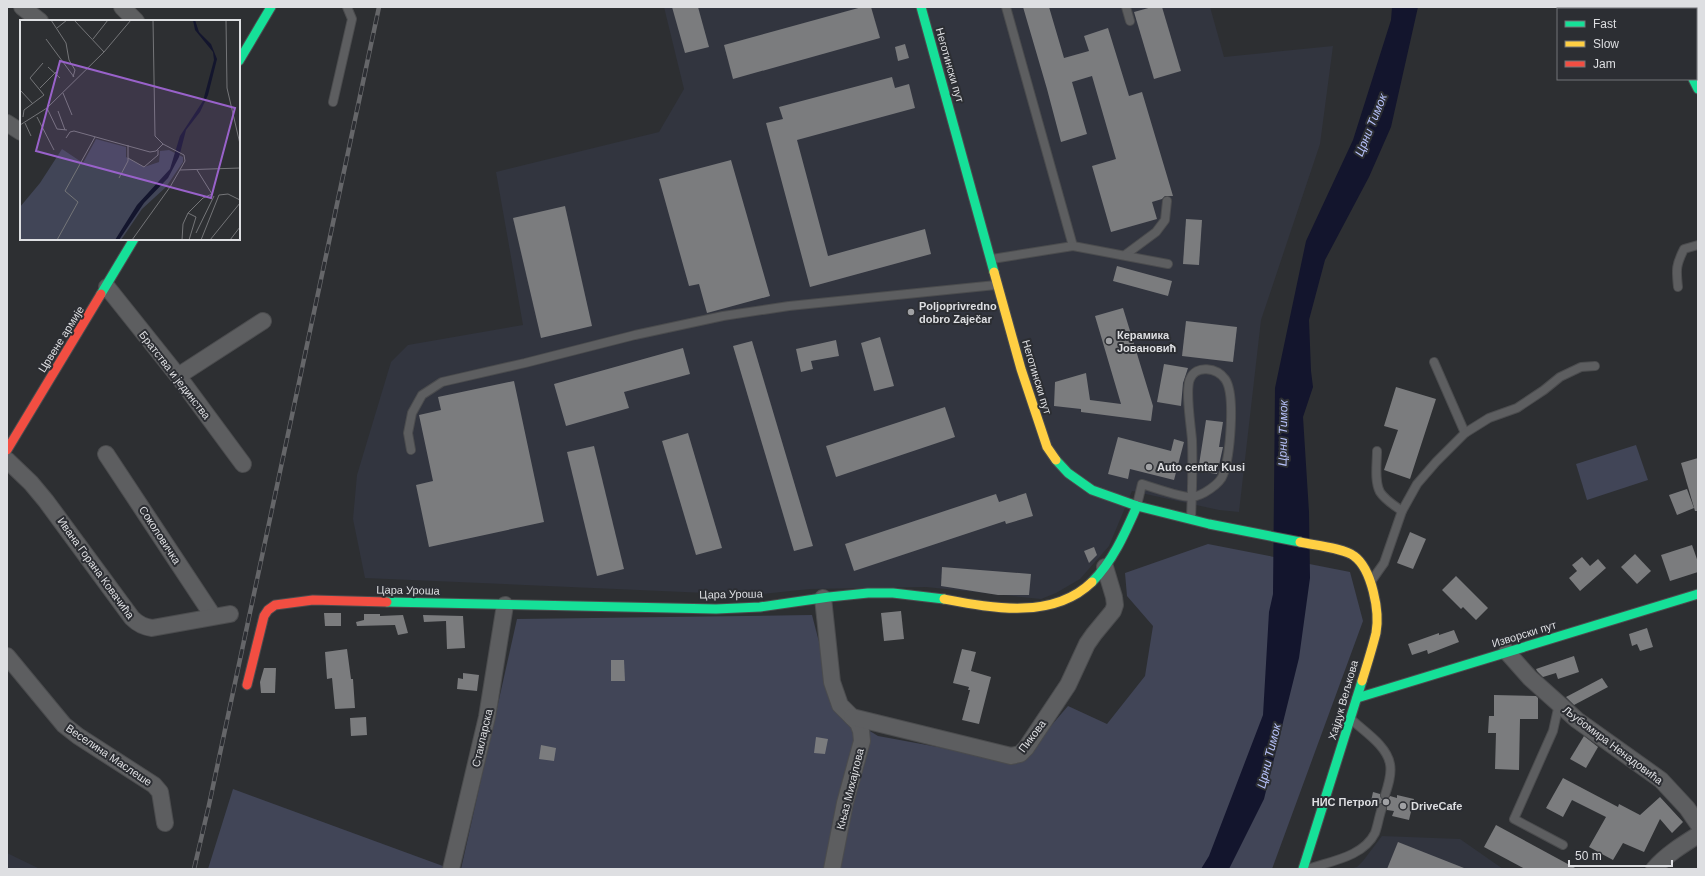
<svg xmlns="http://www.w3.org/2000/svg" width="1705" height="876" font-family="Arial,sans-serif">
<rect width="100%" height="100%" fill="#2d2f32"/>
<!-- built -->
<g fill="#32353f">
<polygon points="664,7 1210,7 1224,57 1333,46 1320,144 1261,320 1239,512 1219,510 1132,491 1109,546 1080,579 1056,593 1041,599 926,587 810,589 752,595 365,578 353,519 357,475 391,362 408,345 523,325 496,172 659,132 684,89"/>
<polygon points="1382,836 1460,839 1503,869 1349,869 1357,867 1363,861"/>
<polygon points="7,853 40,869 7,869"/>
</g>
<!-- green -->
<g fill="#414557">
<polygon points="1636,445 1648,480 1587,500 1576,464"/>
<polygon points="1208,544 1350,572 1363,621 1272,869 461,869 517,619 812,615 837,711 878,736 1020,762 1068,706 1107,724 1145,676 1153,626 1127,596 1125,573"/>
<polygon points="233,789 451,869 208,869"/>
</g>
<!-- water -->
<polygon fill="#13152d" points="1392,7 1418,7 1391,127 1369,177 1325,260 1309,320 1311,371 1313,387 1303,417 1309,512 1310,578 1299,658 1264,799 1229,869 1201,869 1209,856 1263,715 1269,612 1273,594 1275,388 1306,241 1353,140 1391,20"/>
<!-- building -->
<g fill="#7b7c7e">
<polygon points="672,7 698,7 709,47 685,53"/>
<polygon points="862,7 871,7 880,38 733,79 724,45"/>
<polygon points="1023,7 1049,7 1064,58 1089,51 1084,36 1108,28 1129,96 1142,92 1173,196 1165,196 1162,199 1152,202 1157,219 1111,232 1092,166 1116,159 1092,76 1072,82 1087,134 1061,142 1047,89"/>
<polygon points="1152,7 1162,7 1181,71 1154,79 1134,12"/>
<polygon points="905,44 909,58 898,61 895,47"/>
<polygon points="892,77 895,88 909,84 915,108 797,140 828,256 925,229 931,254 810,287 766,123 783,119 779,107"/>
<polygon points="731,160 770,296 707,313 699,284 689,286 659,179"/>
<polygon points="565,206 592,326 541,338 513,218"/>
<polygon points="1186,219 1202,220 1199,265 1183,264"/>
<polygon points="1117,266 1172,281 1168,296 1113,281"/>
<polygon points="1123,308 1153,406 1151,421 1081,412 1081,409 1054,406 1055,382 1086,373 1090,400 1121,404 1095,316"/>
<polygon points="1186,321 1237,327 1233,362 1182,356"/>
<polygon points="880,337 894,386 874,391 861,343"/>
<polygon points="836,340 839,356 811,361 813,369 801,372 796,349"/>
<polygon points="752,341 813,546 794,551 733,346"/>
<polygon points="683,348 690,374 624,392 629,408 566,426 554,384"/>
<polygon points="1164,364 1188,368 1183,383 1181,406 1157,402"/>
<polygon points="514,381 544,522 429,547 416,485 433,481 419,415 441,410 438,397"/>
<polygon points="1396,387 1436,399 1410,479 1384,470 1398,430 1384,426"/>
<polygon points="945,407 955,437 836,477 826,446"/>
<polygon points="1206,420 1223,422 1219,447 1223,447 1217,474 1198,471"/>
<polygon points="688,433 722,548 696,555 662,441"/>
<polygon points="1118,437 1171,451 1174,439 1184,442 1174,480 1130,469 1128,479 1108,474"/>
<polygon points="594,446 624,569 597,576 567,452"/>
<polygon points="1698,458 1698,511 1695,511 1681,463"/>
<polygon points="1687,489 1694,508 1677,515 1669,495"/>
<polygon points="1026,493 1033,516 1006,524 1005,521 854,571 845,544 996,494 999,502"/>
<polygon points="1410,532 1426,539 1413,569 1397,563"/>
<polygon points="1692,545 1698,562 1698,572 1670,581 1661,555"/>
<polygon points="1094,547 1097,555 1089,563 1084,551"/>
<polygon points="1635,554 1651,571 1637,584 1621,567"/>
<polygon points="1582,557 1590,566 1598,559 1606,568 1580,591 1569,578 1577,571 1572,565"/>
<polygon points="942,567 1031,574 1029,595 998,595 941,586"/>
<polygon points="1456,576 1488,608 1476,620 1463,607 1461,609 1442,590"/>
<polygon points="901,611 904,639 884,641 881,613"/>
<polygon points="324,613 341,613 341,626 325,626"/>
<polygon points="364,614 380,614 380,616 403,615 408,633 398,635 395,625 357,626 356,622 364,620"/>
<polygon points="423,615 463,616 465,648 447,649 446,621 424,622"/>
<polygon points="1647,628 1653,647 1640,651 1637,644 1632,646 1629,634"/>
<polygon points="1454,630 1459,642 1428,654 1427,650 1412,655 1408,644 1439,633 1439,635"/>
<polygon points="347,649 351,679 353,679 355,708 335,709 332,678 327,679 325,652"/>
<polygon points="962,649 976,652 971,671 991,677 979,724 962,720 970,690 968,690 969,687 953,683"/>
<polygon points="1574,656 1579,672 1558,679 1556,673 1543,677 1537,671 1536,669"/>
<polygon points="611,660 624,660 625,681 611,681"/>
<polygon points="264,668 276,668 275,693 261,693 260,682"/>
<polygon points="463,673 479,675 477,691 457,689 458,678 463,679"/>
<polygon points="1602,678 1608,687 1574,705 1566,697"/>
<polygon points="1494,695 1536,696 1538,698 1538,719 1520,719 1519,770 1495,769 1496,733 1488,733 1489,716 1494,716"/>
<polygon points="366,717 367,735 351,736 350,718"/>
<polygon points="1584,736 1598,747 1586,768 1570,759"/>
<polygon points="816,737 828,739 825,754 814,753"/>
<polygon points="541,745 556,748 554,761 539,759"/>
<polygon points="1563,778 1618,807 1619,804 1640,815 1660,797 1683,822 1672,833 1660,819 1644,852 1623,843 1613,860 1589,847 1606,817 1572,800 1563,817 1546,808"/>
<polygon points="1373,792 1380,794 1381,798 1384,800 1388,799 1390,796 1397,798 1397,795 1414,799 1409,820 1392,816 1394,811 1387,810 1387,807 1384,803 1379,804 1376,807 1370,806"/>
<polygon points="1496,825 1577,869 1525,869 1484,847"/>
<polygon points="1398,842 1464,868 1464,869 1387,869"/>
</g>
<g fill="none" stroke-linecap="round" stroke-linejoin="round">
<!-- lane casing -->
<g stroke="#4b4c4e" stroke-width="10">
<g id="lane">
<polyline points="1006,7 1073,246"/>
<polyline points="1126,7 1130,21"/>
<polyline points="333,102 352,19 347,7"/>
<polyline points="1125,255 1156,232 1165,220 1167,201"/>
<polyline points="992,259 1073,246 1168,264"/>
<path d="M1678 287C1676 269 1676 265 1684 249L1698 245"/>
<polyline points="1434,362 1465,433"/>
<polyline points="411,450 408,433 412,413 422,395 442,382 525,363 635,335 723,316 789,306 996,285"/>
<path d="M1377 451C1377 463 1374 481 1380 492 1385 500 1395 506 1402 511"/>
<path d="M1137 505 1142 484C1151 487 1185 498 1192 497 1202 496 1220 484 1223 475 1230 457 1236 394 1225 379 1217 368 1196 364 1190 379 1185 390 1191 426 1192 440 1193 466 1192 493 1191 519"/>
<polyline points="1372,580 1384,563 1402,511 1417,484 1436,462 1465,433 1489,418 1517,408 1544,390 1560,377 1581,367 1595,366"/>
<polyline points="1559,704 1553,731 1514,819 1563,845"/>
<path d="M1352 720C1365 732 1387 746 1390 764 1392 774 1388 786 1385 795"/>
<path d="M1308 869C1331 861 1363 857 1375 833 1378 825 1379 816 1382 808"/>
</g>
</g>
<!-- street casing -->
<g stroke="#4b4c4e" stroke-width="18">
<g id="street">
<polyline points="22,7 40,21"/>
<polyline points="122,7 136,21"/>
<polyline points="7,123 21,132"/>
<polyline points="107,287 178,376 243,464"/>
<polyline points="178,376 263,321"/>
<polyline points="106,454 213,616"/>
<path d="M7 460 31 483 46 501 132 618C138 624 143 627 152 628L230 614"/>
<polyline points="823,598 832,682 840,705 858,723 861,731 862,741 845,803 832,869"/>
<polyline points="1507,652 1530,678 1577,720 1661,780 1687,808 1698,824"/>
<polyline points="7,656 64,725 78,736 154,785 160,792 165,823"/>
<polyline points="852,717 1011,756 1020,754 1026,748 1068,685 1087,644 1094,634 1113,611 1115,605 1114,597 1105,567"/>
<polyline points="451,869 487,717 505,605"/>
<path d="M1654 869C1666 855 1682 845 1698 835"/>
</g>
</g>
<!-- fast casing -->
<g stroke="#4b4c4e" stroke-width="11">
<g id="fast">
<polyline points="921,7 994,272"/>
<polyline points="1656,7 1657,9"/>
<polyline points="239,61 271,7"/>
<polyline points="1693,79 1698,89"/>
<polyline points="101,294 134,239"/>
<polyline points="1056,460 1068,473 1092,490 1137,506 1209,524 1300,542"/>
<path d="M1092 582C1113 561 1125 533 1137 506"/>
<polyline points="387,602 716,609 760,607 829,597 868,593 893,593 944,599"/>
<polyline points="1357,698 1698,594"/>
<polyline points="1303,869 1362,681"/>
</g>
</g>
<!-- slow casing -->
<g stroke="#4b4c4e" stroke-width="11">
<g id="slow">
<polyline points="994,272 1021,369 1047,447 1056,460"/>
<path d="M1300 542C1313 545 1344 548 1354 556 1372 569 1380 612 1376 633 1372 649 1367 665 1362 681"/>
<path d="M944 599C992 608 1053 620 1092 582"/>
</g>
</g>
<!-- jam casing -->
<g stroke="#4b4c4e" stroke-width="11">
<g id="jam">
<polyline points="7,450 101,294"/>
<polyline points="247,685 264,616 268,610 275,605 313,600 387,602"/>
</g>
</g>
<!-- lane -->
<use href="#lane" stroke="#5d5e60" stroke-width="8"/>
<!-- street -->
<use href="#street" stroke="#5d5e60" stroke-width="16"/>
<!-- fast -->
<use href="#fast" stroke="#16e098" stroke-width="9"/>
<!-- slow -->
<use href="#slow" stroke="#ffcf43" stroke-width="9"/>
<!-- jam -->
<use href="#jam" stroke="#f24e42" stroke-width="9"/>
<!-- rail casing -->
<g stroke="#656669" stroke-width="4.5">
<polyline id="rail" points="194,869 209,805 379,7"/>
</g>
<!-- rail -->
<use href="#rail" stroke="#2c2e33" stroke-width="3" stroke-dasharray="9" stroke-linecap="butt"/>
</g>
<!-- markers -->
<g fill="#a0a1a4" stroke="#2c2e33" stroke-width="1.5">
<circle cx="911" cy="312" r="4"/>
<circle cx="1109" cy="341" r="4"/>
<circle cx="1149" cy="467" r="4"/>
<circle cx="1386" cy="802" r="4"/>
<circle cx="1403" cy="806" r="4"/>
</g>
<g text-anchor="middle" stroke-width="4" stroke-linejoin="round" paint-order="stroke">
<!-- street labels -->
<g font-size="11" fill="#dedfe2" stroke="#2c2e33">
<text transform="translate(950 65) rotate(74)" y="4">Неготински пут</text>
<text transform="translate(61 339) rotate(-58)" y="4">Црвене армије</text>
<text transform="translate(175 375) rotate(52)" y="4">Братства и јединства</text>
<text transform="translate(1037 377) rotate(73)" y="4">Неготински пут</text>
<text transform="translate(160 535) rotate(57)" y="4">Соколовичка</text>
<text transform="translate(96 568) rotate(54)" y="4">Ивана Горана Ковачића</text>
<text transform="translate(408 590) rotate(1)" y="4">Цара Уроша</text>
<text transform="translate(731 594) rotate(-1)" y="4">Цара Уроша</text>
<text transform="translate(1524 634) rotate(-17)" y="4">Изворски пут</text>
<text transform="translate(1343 700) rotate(-74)" y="4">Хајдук Вељкова</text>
<text transform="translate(1032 736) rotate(-53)" y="4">Пикова</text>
<text transform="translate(482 738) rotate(-77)" y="4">Стакларска</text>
<text transform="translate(1613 745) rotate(37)" y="4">Љубомира Ненадовића</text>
<text transform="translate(109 755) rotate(34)" y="4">Веселина Маслеше</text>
<text transform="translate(850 789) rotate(-76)" y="4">Књаз Михајлова</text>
</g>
<!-- poi labels -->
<g font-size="11" font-weight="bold" fill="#dedfe2" stroke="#2c2e33" text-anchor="start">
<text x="919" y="310">Poljoprivredno<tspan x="919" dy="13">dobro Zaječar</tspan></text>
<text x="1117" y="339">Керамика<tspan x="1117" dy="13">Јовановић</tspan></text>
<text x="1157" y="471">Auto centar Kusi</text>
<text x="1378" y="806" text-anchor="end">НИС Петрол</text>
<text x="1411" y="810">DriveCafe</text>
</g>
<!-- water labels -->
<g font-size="12" font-style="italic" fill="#b7c2fb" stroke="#2c2e33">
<text transform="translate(1371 125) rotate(-68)" y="4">Црни Тимок</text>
<text transform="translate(1283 433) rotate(-89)" y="4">Црни Тимок</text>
<text transform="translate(1269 756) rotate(-76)" y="4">Црни Тимок</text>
</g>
</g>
<!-- overview -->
<g transform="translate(20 20)">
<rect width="220" height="220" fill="#2d2f32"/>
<path d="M76 119 106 127V137L124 147 139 142 140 131 149 130 163 137V142L146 167 122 189 101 220H0V187L20 163 42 129 63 143Z" fill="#414557"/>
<path d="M173 0H175L179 12 191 24 197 39 188 75 180 92 166 110 159 137 148 158 124 183 99 220H95L117 185 150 149 160 116 183 81 194 40 193 32 175 10Z" fill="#13152d"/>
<path fill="none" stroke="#747578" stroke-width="1" d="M31 0 46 23 49 40 55 50 53 57M54 0 84 32M206 0 207 68 220 124M37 8 47 0M26 19 54 57M73 19 88 0M28 47 40 58M20 68 36 52M1 71 13 84M43 73 52 95M27 88 37 109 47 110M38 91 45 110M3 97 4 90 24 75 10 58 23 43M17 97 34 130M5 103 11 116M0 105 27 88 84 32 111 0M46 118 50 112 54 111 130 132 136 131 143 124M108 138 124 147 138 135V130M160 150 220 148M177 150 192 174M99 158 108 141V125M199 175 208 174 220 180M168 193 176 197 169 220M176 213 194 176M37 220 58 182 45 171 75 117M112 220 150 167 165 141 164 135 143 124 135 116 133 0M162 220 163 204 168 193 183 178 192 174M181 220 199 175M190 220 220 183M210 220 220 207"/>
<path fill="#9962ca" fill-opacity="0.15" stroke="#9962ca" stroke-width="2" d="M40 41 215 88 191 178 16 131Z"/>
<rect width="220" height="220" fill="none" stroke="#dedfe2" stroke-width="2"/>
</g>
<!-- border -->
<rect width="1705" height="876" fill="none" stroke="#dedfe2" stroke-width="16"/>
<!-- legend -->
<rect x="1557" y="8" width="140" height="72" fill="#2c2e33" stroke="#737579"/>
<rect x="1565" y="21" width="20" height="6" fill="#16e098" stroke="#737579"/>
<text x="1593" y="28" font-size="12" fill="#dedfe2">Fast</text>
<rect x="1565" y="41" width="20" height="6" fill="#ffcf43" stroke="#737579"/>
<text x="1593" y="48" font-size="12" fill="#dedfe2">Slow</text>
<rect x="1565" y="61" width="20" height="6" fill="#f24e42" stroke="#737579"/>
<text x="1593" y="68" font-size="12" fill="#dedfe2">Jam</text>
<!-- scale -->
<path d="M1569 860v6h103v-6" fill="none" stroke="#dedfe2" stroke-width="2"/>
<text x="1575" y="860" font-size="12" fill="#dedfe2" stroke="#2c2e33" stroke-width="3" paint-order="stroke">50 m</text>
</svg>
